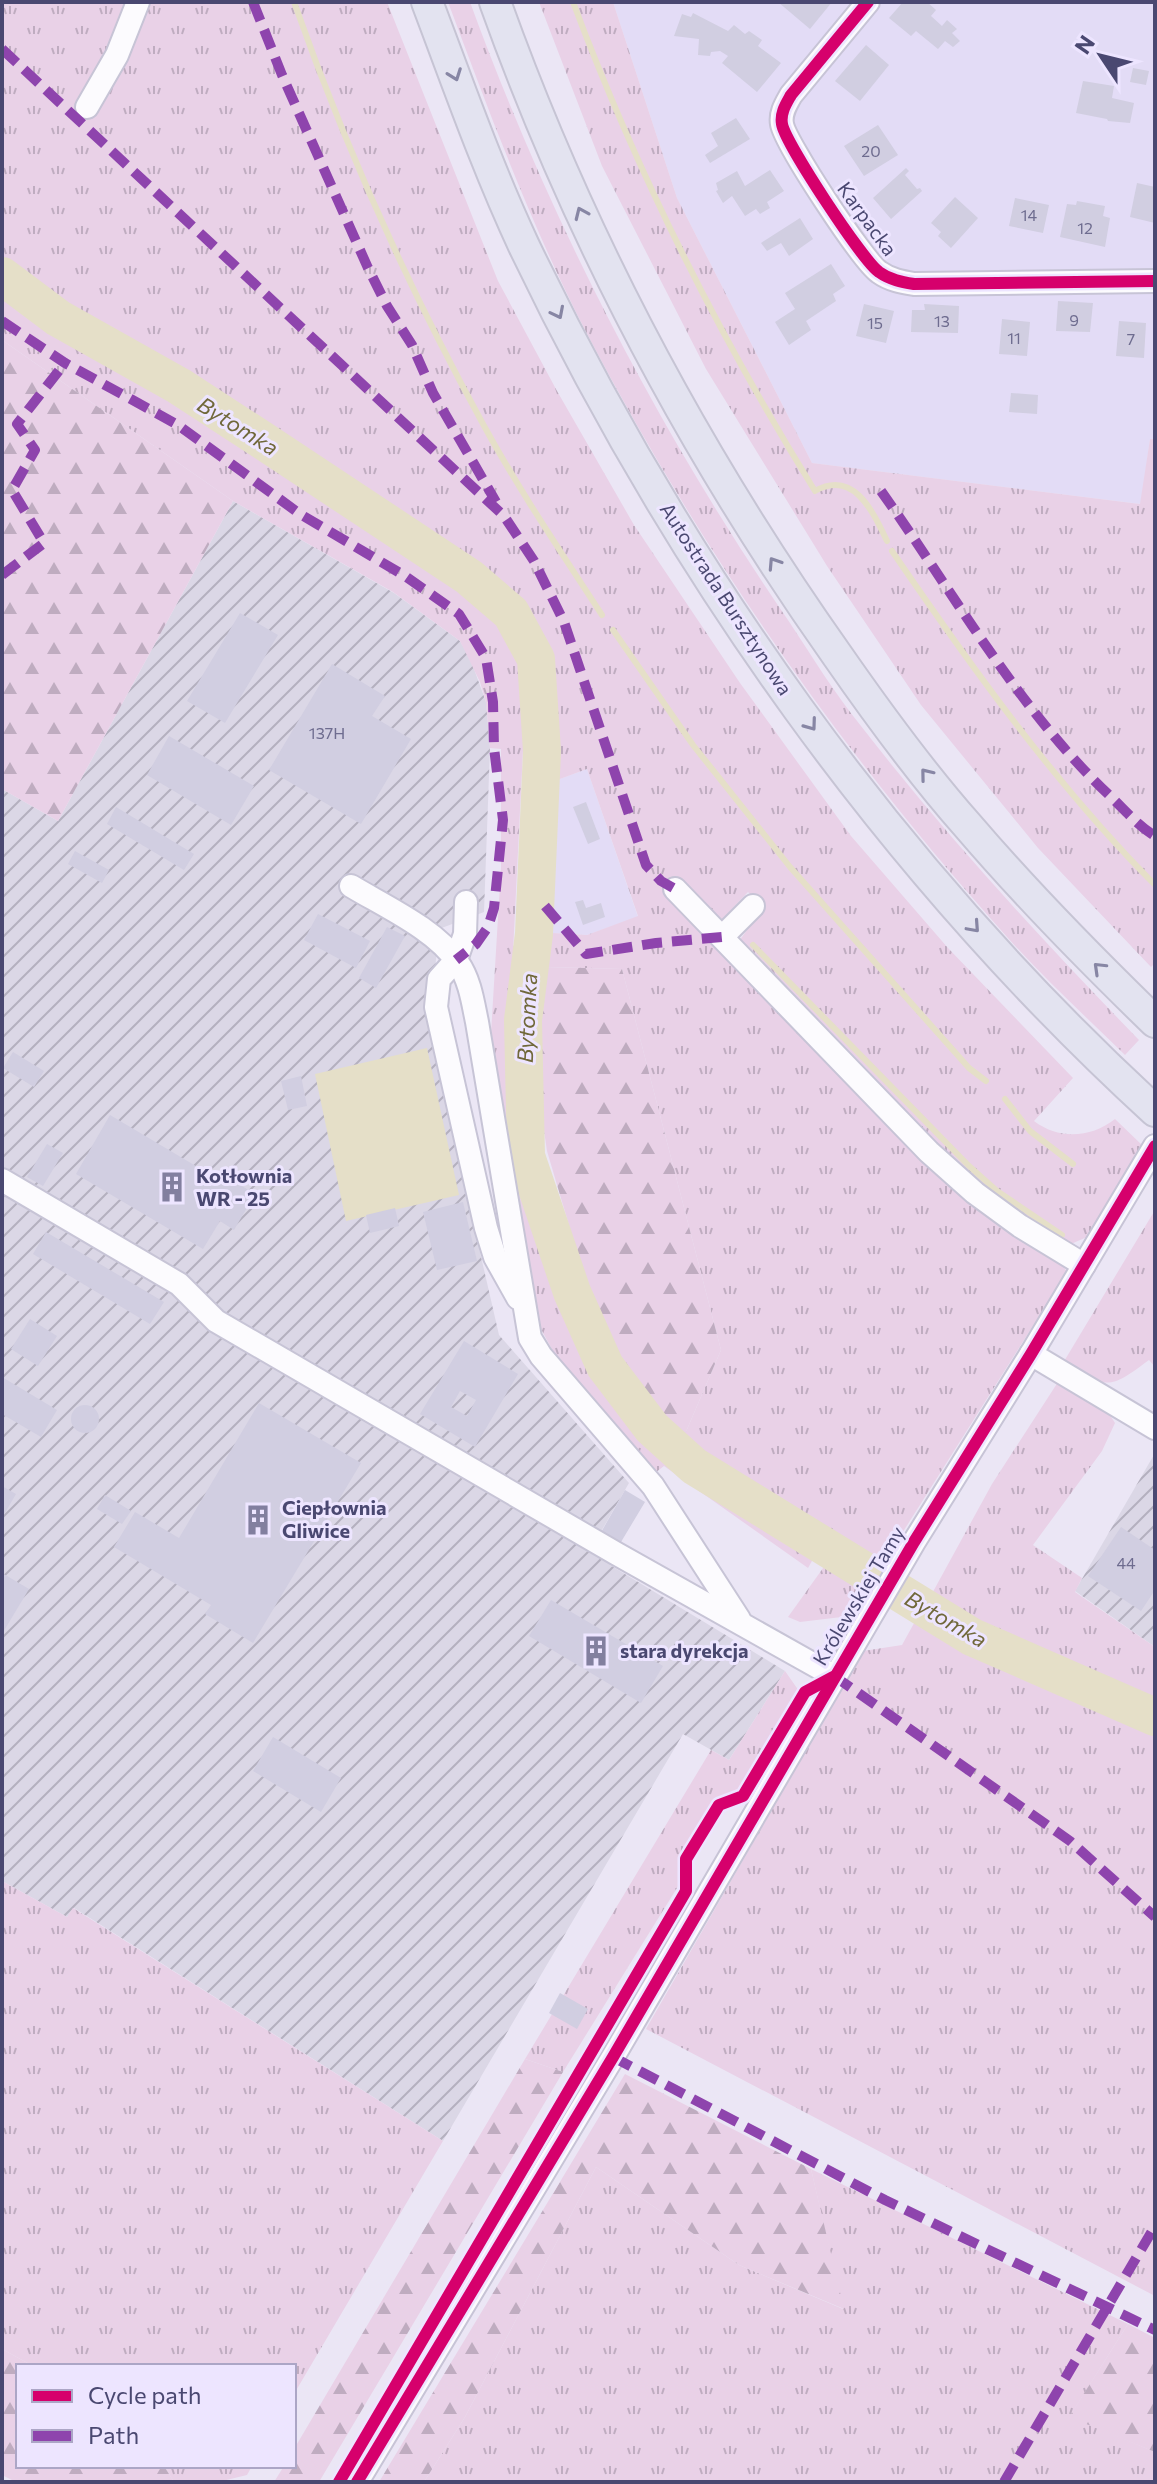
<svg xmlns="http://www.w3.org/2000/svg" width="1157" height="2484" font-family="Commissioner,sans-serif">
<defs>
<pattern id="industrial-furrows" width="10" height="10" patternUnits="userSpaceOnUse" patternTransform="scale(2)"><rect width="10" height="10" fill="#dbd7e6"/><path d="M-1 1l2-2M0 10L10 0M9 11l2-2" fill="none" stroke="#b4b0bf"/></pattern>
<pattern id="grass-tufts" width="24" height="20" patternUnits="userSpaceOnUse" patternTransform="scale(2)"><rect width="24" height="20" fill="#e9d1e7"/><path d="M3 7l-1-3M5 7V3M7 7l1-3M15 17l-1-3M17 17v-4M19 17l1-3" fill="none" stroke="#bfacc0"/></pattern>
<pattern id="forest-firs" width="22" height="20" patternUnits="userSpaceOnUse" patternTransform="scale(2)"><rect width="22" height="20" fill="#e9d1e7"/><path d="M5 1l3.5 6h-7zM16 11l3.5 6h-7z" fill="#bfacc0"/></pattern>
</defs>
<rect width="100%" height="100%" fill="#ebe6f5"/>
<!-- residential -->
<g fill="#e3dcf6">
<polygon points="613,2 1155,2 1155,439 1150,439 1141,504 812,463 677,198"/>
<polygon points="587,769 638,917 587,935 553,933 549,783"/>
</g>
<!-- industrial -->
<g fill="url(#industrial-furrows)">
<polygon points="233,501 394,593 460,641 470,658 486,702 490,748 484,912 439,929 429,1030 499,1335 629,1483 599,1535 617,1554 610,1565 785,1671 729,1760 683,1734 443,2141 74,1908 67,1917 2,1881 2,789 58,821"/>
<polygon points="1155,1453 1155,1647 1075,1591"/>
</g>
<!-- grass -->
<g fill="url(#grass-tufts)">
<path d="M2 2H387L498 281 557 391 634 525 740 683 851 836 948 948 1073 1078 1034 1121C1059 1140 1091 1138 1115 1119L1142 1145 1087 1237 1071 1244C989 1216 919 1124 860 1062 821 1021 779 981 739 941L763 908 748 892 709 933 878 1113 964 1196 1057 1257 1067 1272 882 1565 713 1467 682 1441 721 1350 622 969 546 967 543 879 551 876 553 933 587 935 638 916 587 769 549 783 554 748 523 750 509 1033 516 1156 570 1317 614 1398 674 1460 817 1552 808 1568 664 1466 655 1473 560 1364 535 1318 500 1150 490 1050 501 868V749L490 748 486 702 480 682 460 641 393 592 233 501 2 340Z"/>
<path d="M448 2H470C550 221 658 431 790 623 813 658 835 694 861 726 947 837 1041 939 1139 1040L1125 1055C1086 1017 1045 979 1008 938 842 754 700 550 585 330 531 225 489 112 448 2Z"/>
<polygon points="539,2 613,2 677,198 812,463 1140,504 1150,439 1155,439 1155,963 1151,967 1038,848 921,705 827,566 706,369 602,166"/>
<path d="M1155 1210V1367L1149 1360C1106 1392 1109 1387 1063 1363Z"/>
<polygon points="1058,1382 1108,1412 1115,1423 1102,1451 1033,1545 1082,1578 1075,1592 1155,1647 1155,1702 1142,1693 993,1630 929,1599 992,1484"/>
<polygon points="831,1557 870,1584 850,1616 800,1622 788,1617"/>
<polygon points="918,1616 957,1647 1150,1723 1155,1728 1155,2296 646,2029 863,1651 902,1645"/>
<polygon points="785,1671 799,1691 563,2072 525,2059 711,1750 729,1760"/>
<polygon points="2,1881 67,1917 73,1908 443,2141 294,2394 294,2366 33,2366 2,2349"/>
<polygon points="596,2167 739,2265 843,2309 811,2169 1128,2324 1070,2416 1155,2452 1155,2482 424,2482 465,2417"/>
<polygon points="164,2466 252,2466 247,2475 218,2482 174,2482"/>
</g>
<!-- forest -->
<g fill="url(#forest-firs)">
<polygon points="2,340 233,501 58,821 2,789"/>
<polygon points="546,967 622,969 721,1350 682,1441 628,1378 595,1313 547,1151 536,1076"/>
<polygon points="525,2059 563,2072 319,2482 274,2482 284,2466 294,2466 294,2449"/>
<polygon points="625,2074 811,2169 844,2309 739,2265 596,2167 465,2417 424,2482 379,2482"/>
<polygon points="1128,2324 1155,2338 1155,2452 1069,2417"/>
<polygon points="2,2349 33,2366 18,2366 18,2466 164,2466 174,2482 16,2482 2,2475"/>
</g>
<!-- water -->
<polygon fill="#e5dfc8" points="427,1048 459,1195 346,1221 315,1074"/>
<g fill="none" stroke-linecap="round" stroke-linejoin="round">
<!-- stream -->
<g stroke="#e5dfc8" stroke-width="6">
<path d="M294 2C345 147 409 289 483 424 519 490 561 552 602 615"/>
<path d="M573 2C637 173 719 336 815 491 854 469 873 512 887 541"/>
<path d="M892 551C972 668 1055 784 1155 885"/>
<polyline points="613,630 693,745 790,867 969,1068 986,1081"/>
<polyline points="753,945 969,1166 997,1191 1062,1235"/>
<polyline points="1005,1099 1030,1131 1073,1164"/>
</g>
<!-- river -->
<polyline stroke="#e5dfc8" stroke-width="38" points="2,276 58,318 179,386 259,438 469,577 511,613 536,659 542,751 534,934 523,1020 526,1156 572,1292 605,1366 652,1428 694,1466 972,1637 1155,1717"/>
</g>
<!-- building -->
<g fill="#d1cee1" fill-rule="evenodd">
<polygon points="778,2 832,2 810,29"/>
<polygon points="903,2 927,2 936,10 931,16 942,26 947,20 957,29 952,33 960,41 953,47 945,41 938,49 916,31 911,36 889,18"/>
<polygon points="693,13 728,31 734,25 745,34 749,31 762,40 758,46 781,63 757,92 722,63 728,56 720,51 711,52 710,56 698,55 699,39 674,36 682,14 691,17"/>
<polygon points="866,45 889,65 860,101 835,81"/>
<polygon points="1133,68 1149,71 1146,85 1130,82"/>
<polygon points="1083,81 1114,86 1112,98 1134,103 1130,123 1108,121 1107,119 1076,113"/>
<polygon points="736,118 750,139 710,163 705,155 718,146 711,133"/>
<polygon points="878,125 898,155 864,176 844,146"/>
<polygon points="906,168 909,171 905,175 917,189 920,188 922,191 891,219 873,198"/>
<polygon points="770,170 784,191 767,202 770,208 760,214 756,209 745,216 732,196 723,203 716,191 718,190 716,183 737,171 745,186"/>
<polygon points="1137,183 1155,187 1155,223 1130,217"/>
<polygon points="955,197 978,218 951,248 938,236 941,232 931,223"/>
<polygon points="1015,198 1049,205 1043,233 1009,226"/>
<polygon points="1077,201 1105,206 1103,216 1110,218 1105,247 1060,237 1067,204 1076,205"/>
<polygon points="800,218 813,239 789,256 781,243 767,251 761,243"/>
<polygon points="831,264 845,286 833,294 836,301 806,321 811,330 789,345 775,322 795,309 785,293"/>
<polygon points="1058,301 1093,303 1090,332 1056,331"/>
<polygon points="864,304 894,311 886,343 856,336"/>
<polygon points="924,304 959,306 958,333 911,332 912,310 925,310"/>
<polygon points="1002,319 1030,322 1027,356 999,354"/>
<polygon points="1119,321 1146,323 1144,358 1116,356"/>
<polygon points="1011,393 1038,395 1037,414 1009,412"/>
<polygon points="240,613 278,635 225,723 187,701"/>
<polygon points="332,664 385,696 372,716 411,739 361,824 269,770"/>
<polygon points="169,736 254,786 231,825 147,775"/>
<polygon points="586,802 600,839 588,844 573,807"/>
<polygon points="116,807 194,854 184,870 107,824"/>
<polygon points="75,851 109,870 102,883 68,864"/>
<polygon points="583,900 586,908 601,903 605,917 583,925 575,902"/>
<polygon points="318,914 370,941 356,968 304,940"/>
<polygon points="387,927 405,936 376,988 359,978"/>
<polygon points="13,1052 44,1071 34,1087 3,1068"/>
<polygon points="301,1076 307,1106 288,1110 281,1081"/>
<polygon points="110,1115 221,1181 224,1175 255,1194 234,1230 220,1221 203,1249 76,1174"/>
<polygon points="47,1144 63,1153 43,1186 27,1177"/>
<polygon points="463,1202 477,1261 437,1270 423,1212"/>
<polygon points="395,1208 399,1226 370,1233 366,1215"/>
<polygon points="46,1232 164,1302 150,1324 33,1254"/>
<polygon points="30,1319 57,1336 38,1366 11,1349"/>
<path d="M464 1341 518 1374 475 1447 420 1414ZM460 1391 476 1400 467 1416 451 1407Z"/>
<polygon points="2,1377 57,1410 41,1437 2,1414"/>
<polygon points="259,1403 361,1463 253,1643 205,1614 211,1605 114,1547 135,1512 179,1538"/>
<circle cx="85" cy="1419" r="14"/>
<polygon points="2,1486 16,1494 2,1518"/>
<polygon points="625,1490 645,1502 618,1547 599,1536"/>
<polygon points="105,1495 131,1511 122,1524 97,1509"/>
<polygon points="1121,1527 1155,1550 1155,1590 1141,1611 1088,1576"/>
<polygon points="2,1573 29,1589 2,1634"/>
<polygon points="551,1600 663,1666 641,1703 529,1636"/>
<polygon points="273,1737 341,1778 321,1812 253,1771"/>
<polygon points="560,1993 588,2009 577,2029 549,2013"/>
</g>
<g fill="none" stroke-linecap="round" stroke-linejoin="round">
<!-- minor casing -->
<g stroke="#c7c4d6" stroke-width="26">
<g id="minor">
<path d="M868 2 791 95C786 104 780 113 782 124 785 143 863 261 879 272 890 280 902 282 914 284L1155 281"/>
<polyline points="87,107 117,55 138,2"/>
<path d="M351 886C384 906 437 930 458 963 470 980 473 1003 477 1022L530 1338 541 1356 653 1486 739 1619"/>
<polyline points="675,889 929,1152 975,1193 1020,1226 1084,1265"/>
<polyline points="466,902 465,934 456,960 439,979 436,1007 486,1228 495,1257 518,1298"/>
<polyline points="722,937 753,906"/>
<polyline points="2,1180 179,1284 216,1321 617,1554 834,1676"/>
<polyline points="1031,1354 1155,1428"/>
<polyline points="357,2482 613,2057 914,1542 1031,1354 1155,1146"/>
</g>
</g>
<!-- highway casing -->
<g stroke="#c6c4d4" stroke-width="34">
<g id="highway">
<path d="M427 2C458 84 487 167 524 246 679 570 890 868 1155 1111"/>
<path d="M495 2C578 234 695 454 837 655 878 714 920 772 968 826 1027 895 1090 959 1155 1022"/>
</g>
</g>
<!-- minor -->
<use href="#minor" stroke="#fcfbfe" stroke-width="22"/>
<!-- highway -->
<use href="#highway" stroke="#e3e3f0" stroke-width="30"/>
<!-- quiet -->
<g stroke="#8e44ad" stroke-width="10" stroke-dasharray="20 10" stroke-linecap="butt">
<polyline points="253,2 282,75 368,268 387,306 412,345 433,393 496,502"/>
<polyline points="2,49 504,516 534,561 564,622 646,865 661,881 675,889"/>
<polyline points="2,321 65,363 178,425 300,514 405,576 459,614 486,658 493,702 494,748 503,820 494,908 488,927 476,944 456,960"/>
<path d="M881 491C954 593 1017 708 1109 795 1124 809 1138 826 1155 836"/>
<polyline points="2,575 44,543 12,490 35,450 17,424 65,363"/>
<polyline points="545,906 586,954 656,943 722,937"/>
<polyline points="834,1676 1070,1841 1155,1917"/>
<polyline points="613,2057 885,2200 1155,2330"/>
<polyline points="1004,2482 1155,2226"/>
</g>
<!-- cycleway casing -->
<g stroke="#ede5ff" stroke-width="17">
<g id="cycleway">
<path d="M868 2 791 95C786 104 780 113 782 124 785 143 863 261 879 272 890 280 902 282 914 284L1155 281"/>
<polyline points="339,2482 686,1891 686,1859 719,1805 743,1796 805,1692 833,1677"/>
<polyline points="357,2482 613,2057 914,1542 1031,1354 1155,1146"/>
</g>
</g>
<!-- cycleway -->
<use href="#cycleway" stroke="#d6006c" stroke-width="12"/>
</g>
<!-- one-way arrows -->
<defs><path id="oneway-chevron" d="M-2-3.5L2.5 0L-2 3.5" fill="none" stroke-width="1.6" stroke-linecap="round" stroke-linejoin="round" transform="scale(2)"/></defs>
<g stroke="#8786a4">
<use href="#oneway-chevron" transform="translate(455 75) rotate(70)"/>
<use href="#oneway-chevron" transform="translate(581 213) rotate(-114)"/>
<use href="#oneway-chevron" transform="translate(558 313) rotate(63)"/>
<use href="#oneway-chevron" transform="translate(774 563) rotate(-123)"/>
<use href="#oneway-chevron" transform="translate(811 725) rotate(54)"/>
<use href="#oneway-chevron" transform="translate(926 774) rotate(-129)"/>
<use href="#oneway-chevron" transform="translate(974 927) rotate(48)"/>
<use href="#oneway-chevron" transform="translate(1099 968) rotate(-136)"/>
</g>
<!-- icons -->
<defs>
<g id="building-bare" transform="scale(2.4)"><path d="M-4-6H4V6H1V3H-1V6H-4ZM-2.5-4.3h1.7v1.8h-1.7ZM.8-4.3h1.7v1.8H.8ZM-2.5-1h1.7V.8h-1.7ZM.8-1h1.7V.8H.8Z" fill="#827f9f" stroke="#ede5ff" stroke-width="2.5" paint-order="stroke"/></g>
</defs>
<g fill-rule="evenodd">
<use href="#building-bare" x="172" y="1187"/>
<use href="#building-bare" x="258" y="1520"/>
<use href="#building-bare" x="596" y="1651"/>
</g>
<g text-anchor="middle" stroke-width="6" stroke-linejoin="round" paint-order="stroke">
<!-- number labels -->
<g font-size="16" fill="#6e6c8f">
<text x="871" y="157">20</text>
<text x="1029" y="221">14</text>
<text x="1085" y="234">12</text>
<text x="1074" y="326">9</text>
<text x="942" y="327">13</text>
<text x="875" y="329">15</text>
<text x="1014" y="344">11</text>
<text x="1131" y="345">7</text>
<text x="327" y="739">137H</text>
<text x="1126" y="1569">44</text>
</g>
<!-- street labels -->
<g font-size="20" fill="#4a4871" stroke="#ede5ff">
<text transform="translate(867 219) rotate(54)" y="7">Karpacka</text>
<text transform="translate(726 599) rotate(57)" y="7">Autostrada Bursztynowa</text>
<text transform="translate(859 1596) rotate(-59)" y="7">Królewskiej Tamy</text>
</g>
<!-- poi labels -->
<g font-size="20" font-weight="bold" fill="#4a4871" stroke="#ede5ff" text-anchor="start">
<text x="196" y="1183">Kotłownia<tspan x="196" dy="23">WR - 25</tspan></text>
<text x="282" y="1515">Ciepłownia<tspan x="282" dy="23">Gliwice</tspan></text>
<text x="620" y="1658">stara dyrekcja</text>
</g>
<!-- water labels -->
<g font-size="22" font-style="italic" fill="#70683a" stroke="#ede5ff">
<text transform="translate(238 426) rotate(32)" y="8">Bytomka</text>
<text transform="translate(527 1018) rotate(-87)" y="8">Bytomka</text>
<text transform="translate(946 1619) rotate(30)" y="8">Bytomka</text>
</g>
</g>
<!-- border -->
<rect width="1157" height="2484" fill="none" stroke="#4a4871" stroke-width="8"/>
<!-- legend -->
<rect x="16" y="2364" width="280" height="104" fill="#ede5ff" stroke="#aca6c6" stroke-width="2"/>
<rect x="32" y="2390" width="40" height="12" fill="#d6006c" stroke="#aca6c6" stroke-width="2"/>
<text x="88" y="2404" font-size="24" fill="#4a4871">Cycle path</text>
<rect x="32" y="2430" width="40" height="12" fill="#8e44ad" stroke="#aca6c6" stroke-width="2"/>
<text x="88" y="2444" font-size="24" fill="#4a4871">Path</text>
<!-- north arrow -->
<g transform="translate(1101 56) rotate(305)" stroke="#ede5ff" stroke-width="6" paint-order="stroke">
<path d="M0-6L14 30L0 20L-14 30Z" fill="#4a4871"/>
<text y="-12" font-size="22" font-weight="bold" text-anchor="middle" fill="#4a4871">N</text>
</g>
</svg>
